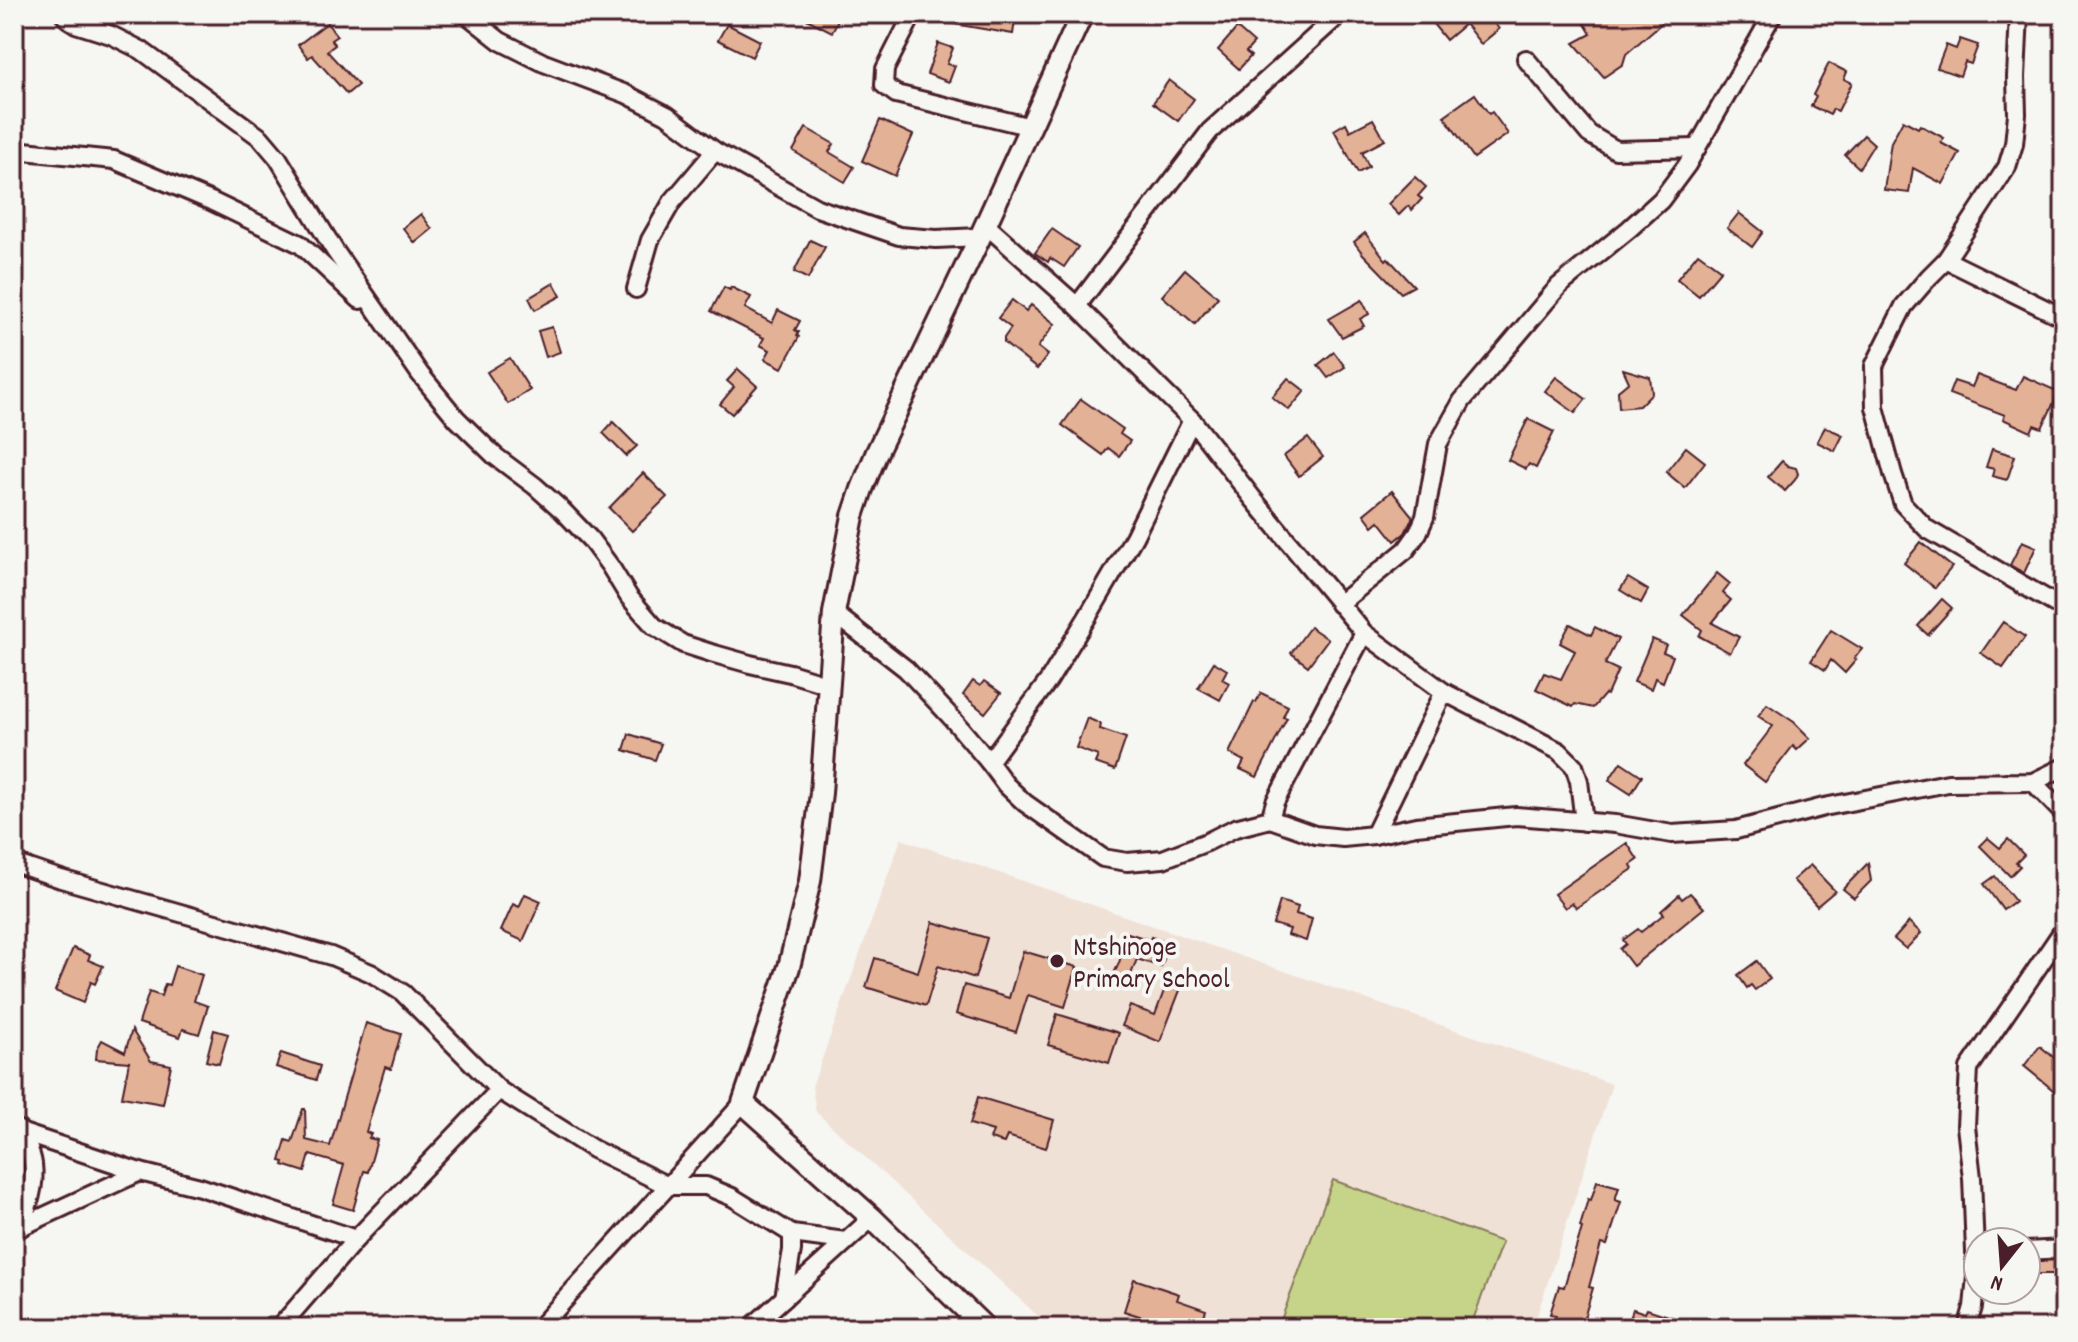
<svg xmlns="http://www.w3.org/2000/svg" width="2078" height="1342" font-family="Dekko,sans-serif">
<rect width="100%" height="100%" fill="#f6f6f2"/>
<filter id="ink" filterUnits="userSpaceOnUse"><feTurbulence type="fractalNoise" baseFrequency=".0125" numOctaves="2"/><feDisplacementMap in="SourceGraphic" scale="16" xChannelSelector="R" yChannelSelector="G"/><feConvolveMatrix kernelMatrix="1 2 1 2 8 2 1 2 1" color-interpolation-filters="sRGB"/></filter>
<g filter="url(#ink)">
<!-- built -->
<polygon fill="#f0e1d6" points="901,839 1612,1084 1533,1328 1051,1328 816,1112 812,1087"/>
<!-- green -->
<polygon fill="#c5d489" stroke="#887a5a" stroke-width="2" points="1333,1180 1502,1242 1470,1328 1278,1328"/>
<!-- building -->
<g fill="#e3b195" stroke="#4a1f2b" stroke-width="2">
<polygon points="797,14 841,14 832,32"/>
<polygon points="937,14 1016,14 1013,34 936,21"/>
<polygon points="1425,14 1487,14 1499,29 1481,44 1465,24 1446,40"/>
<polygon points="1591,14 1672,14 1626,54 1623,64 1604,77 1574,43 1591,34 1582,19"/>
<polygon points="327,23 337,36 331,40 335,45 327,51 358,85 347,94 312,55 308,58 298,45"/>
<polygon points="727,24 760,41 752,57 718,40"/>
<polygon points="1237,28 1254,43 1246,52 1251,56 1239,69 1218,50"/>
<polygon points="1960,39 1978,45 1971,64 1965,62 1960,76 1937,68 1946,45 1956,49"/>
<polygon points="938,43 953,48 947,64 955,66 949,82 927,74"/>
<polygon points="1829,63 1847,72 1844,79 1852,83 1838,111 1833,109 1830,115 1811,106 1816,97 1813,95"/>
<polygon points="1169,80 1194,99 1178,121 1153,103"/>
<polygon points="1475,94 1489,114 1492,112 1508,134 1474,158 1444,116"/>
<polygon points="1373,119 1385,140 1362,152 1369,167 1358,173 1334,130 1346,123 1350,131"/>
<polygon points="880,120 913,135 895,176 862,161"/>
<polygon points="1903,120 1918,128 1920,125 1944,138 1941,143 1960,153 1943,184 1913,168 1909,193 1884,190 1891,142"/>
<polygon points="806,128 834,144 829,152 854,167 845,182 793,151"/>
<polygon points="1864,135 1874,144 1859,168 1845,155"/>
<polygon points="1415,177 1426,187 1418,196 1422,199 1412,210 1408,206 1399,215 1388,204"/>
<polygon points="1739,213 1763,232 1752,247 1727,228"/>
<polygon points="421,214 432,229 415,243 403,228"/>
<polygon points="1052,229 1078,247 1064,267 1050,258 1048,262 1035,253"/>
<polygon points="1365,233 1386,260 1388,258 1414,286 1401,293 1363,254 1354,242"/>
<polygon points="810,240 825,247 808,279 794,272"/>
<polygon points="1698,253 1721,270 1699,296 1677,279"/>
<polygon points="1185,269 1218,297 1195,324 1162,296"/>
<polygon points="554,283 561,296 535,310 529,298"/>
<polygon points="724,287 730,290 731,287 751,297 745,308 772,323 778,310 800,321 795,330 799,332 797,335 799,337 782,368 765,359 770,350 760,345 764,338 711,311"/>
<polygon points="1012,300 1026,311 1031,305 1055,324 1038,347 1048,355 1037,369 1004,343 1004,338 1011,328 998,318"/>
<polygon points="1362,300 1369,314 1360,319 1364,326 1342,337 1329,319"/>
<polygon points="552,327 560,352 546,357 538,331"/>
<polygon points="1334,352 1345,367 1328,378 1318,365"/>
<polygon points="510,358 530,390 508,404 487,372"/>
<polygon points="738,369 757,386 732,414 720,404 734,387 727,381"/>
<polygon points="1623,369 1650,377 1652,393 1639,406 1619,408 1618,391 1629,382"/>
<polygon points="1977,375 2016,390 2023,376 2059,392 2042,428 2034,425 2031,432 2003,419 2005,415 1949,394 1954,381 1972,387"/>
<polygon points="1556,377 1586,399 1575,413 1545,391"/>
<polygon points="1288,378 1305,391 1289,410 1272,397"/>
<polygon points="1081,399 1123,429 1120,434 1130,441 1119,456 1108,448 1103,455 1062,425"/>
<polygon points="1528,419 1554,432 1536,468 1529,464 1526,469 1508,460"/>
<polygon points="613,422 637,446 626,456 603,433"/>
<polygon points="1825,427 1843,435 1835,451 1817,442"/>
<polygon points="1308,438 1323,457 1299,476 1284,456"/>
<polygon points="1686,447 1705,462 1685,488 1666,472"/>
<polygon points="1992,449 2015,456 2007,480 1992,476 1994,469 1986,467"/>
<polygon points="1782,461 1788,466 1796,468 1798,474 1795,480 1785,491 1768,477"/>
<polygon points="643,473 667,497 632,531 609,508"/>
<polygon points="1392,491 1413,517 1405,533 1395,541 1379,521 1373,526 1364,514"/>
<polygon points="2022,541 2036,547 2024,573 2010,565"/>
<polygon points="1921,542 1952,567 1935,588 1904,563"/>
<polygon points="1717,573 1730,584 1723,593 1731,600 1712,623 1739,637 1730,653 1699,636 1702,630 1683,615"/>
<polygon points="1628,578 1648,590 1641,603 1620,590"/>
<polygon points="1942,599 1952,608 1928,635 1918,626"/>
<polygon points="2003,622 2025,637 2003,668 1981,653"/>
<polygon points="1570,624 1591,635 1595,627 1618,639 1605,664 1618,670 1607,695 1605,694 1593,708 1575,704 1573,707 1536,689 1544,673 1561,679 1575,651 1560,643"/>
<polygon points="1310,627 1328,639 1308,666 1291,653"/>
<polygon points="1831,630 1862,649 1854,659 1856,660 1845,673 1831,660 1825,670 1811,661"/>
<polygon points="1652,639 1666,645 1663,652 1673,656 1663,682 1655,678 1651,689 1634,682"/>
<polygon points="1214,662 1227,670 1222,679 1229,683 1220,700 1198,688"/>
<polygon points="973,681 980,686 984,681 1001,693 985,713 963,695"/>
<polygon points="1261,693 1288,706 1283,717 1287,718 1257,777 1240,769 1244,761 1229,753 1254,702 1256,702"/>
<polygon points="1767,704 1794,722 1810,738 1797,750 1793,746 1765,782 1743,765 1773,726 1758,716"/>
<polygon points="1087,718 1101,724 1100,729 1126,738 1115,770 1095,763 1098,756 1076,748"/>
<polygon points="629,734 661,744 655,760 624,750"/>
<polygon points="1621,762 1642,776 1631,794 1609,780"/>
<polygon points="1988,838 2000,848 2008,839 2024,855 2016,863 2020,866 2010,876 1980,846"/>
<polygon points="1627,843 1638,860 1631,865 1633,869 1576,908 1572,903 1565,908 1554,894"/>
<polygon points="1868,863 1871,881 1854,898 1843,889"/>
<polygon points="1810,865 1835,891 1817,906 1793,880"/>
<polygon points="1995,876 2015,901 2003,910 1984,884"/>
<polygon points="1690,893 1704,908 1633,966 1620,949 1626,944 1623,940 1638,929 1641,932 1664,914 1661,911 1679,895 1682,899"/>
<polygon points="525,894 541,901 523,941 501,931 513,904 519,907"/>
<polygon points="1280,901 1298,907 1296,914 1312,919 1306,941 1288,935 1290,929 1273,924"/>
<polygon points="933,922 987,938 975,978 938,966 926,1006 866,987 875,958 918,972"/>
<polygon points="1909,922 1921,933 1906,949 1894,939"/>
<polygon points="1128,933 1150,940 1151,937 1170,943 1161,967 1137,959 1125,990 1109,984 1119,963"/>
<polygon points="73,948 90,955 88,960 103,966 95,984 91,982 83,1003 55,991"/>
<polygon points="1023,951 1077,967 1065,1007 1028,995 1016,1032 956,1014 964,985 1009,998"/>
<polygon points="1757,961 1770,979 1755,990 1751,985 1747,988 1738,975"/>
<polygon points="175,966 202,975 194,1001 208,1006 199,1034 183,1029 180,1037 139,1023 149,992 161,996 165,984 169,985"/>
<polygon points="1168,980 1182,985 1160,1042 1122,1026 1130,1006 1155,1015"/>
<polygon points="1057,1014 1119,1033 1109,1063 1048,1045"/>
<polygon points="366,1023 401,1034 391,1069 385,1067 366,1132 371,1134 369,1138 377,1140 368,1172 364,1171 353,1210 333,1204 344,1165 310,1155 305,1172 283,1165 284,1162 280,1161 286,1140 292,1142 303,1109 305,1109 306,1140 330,1146"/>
<polygon points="132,1030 151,1061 171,1065 163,1104 122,1097 129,1062 96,1059 97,1049 102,1040 125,1052"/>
<polygon points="214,1030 228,1034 219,1064 206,1061"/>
<polygon points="2040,1046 2064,1066 2064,1086 2058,1094 2024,1066"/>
<polygon points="281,1053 320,1066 316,1080 276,1067"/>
<polygon points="978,1097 1054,1120 1046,1148 1007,1136 1004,1143 990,1139 993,1131 970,1124"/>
<polygon points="1597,1181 1619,1187 1615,1200 1621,1202 1607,1245 1601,1244 1589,1287 1593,1288 1581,1328 1551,1328 1556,1315 1550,1314 1559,1286 1564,1287 1582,1228 1580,1227 1588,1199 1591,1200"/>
<polygon points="2057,1260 2057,1274 2026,1274 2026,1262"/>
<polygon points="1134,1279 1179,1294 1177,1300 1206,1310 1200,1328 1176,1328 1124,1311"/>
<polygon points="1633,1309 1645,1313 1647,1309 1696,1325 1696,1328 1627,1328"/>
</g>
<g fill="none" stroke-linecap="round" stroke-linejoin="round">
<!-- minor casing -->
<g stroke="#4a1f2b" stroke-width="22">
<g id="minor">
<polyline points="64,14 68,19 76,24 111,35 141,50 261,138 278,158 335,251 420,374 457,419 495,456 535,486 563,511 590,539 610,566 629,597 654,626 683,644 711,653 750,664 790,673 829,685"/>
<polyline points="466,14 500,41 544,63 626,94 667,115 715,151 817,208 899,236 936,239 980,237"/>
<polyline points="913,14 885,69 884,85 896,94 1031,127"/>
<polyline points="2019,14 2016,77 2017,114 2014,144 2007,167 1946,260 1929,277 1904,306 1874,366 1875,407 1893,474 1903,504 1927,529 2064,609"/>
<polyline points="1526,59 1589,134 1616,150 1697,148"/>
<polyline points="14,150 114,160 211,201 300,244 360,300"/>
<polyline points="986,225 1077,306 1210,131 1340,14"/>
<polyline points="1946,260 2064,318"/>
<polyline points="636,289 650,240 672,202 715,151"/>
<polyline points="1077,306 1192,420 1254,500 1364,633 1444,692 1559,751 1574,766 1579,781 1584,822"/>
<polyline points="1339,604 1406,550 1418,533 1425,517 1438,444 1462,401 1559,286 1629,229 1661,200 1687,165 1773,14"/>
<polyline points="834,613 906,669 950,716 989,762 1006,785 1025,803 1103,858 1127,862 1163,859 1207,842 1235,828 1270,819 1275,802 1364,633"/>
<polyline points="989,762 1049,680 1088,616 1134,537 1192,420"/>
<polyline points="2033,782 2064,814"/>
<polyline points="1270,819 1315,835 1343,838 1374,835 1416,826 1516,816 1615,824 1672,834 1736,830 1824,807 1948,783 2033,782 2064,767"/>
<polyline points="1374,835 1444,692"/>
<polyline points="14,863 61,879 331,956 371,973 403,993 499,1090 593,1149 668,1186 743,1103"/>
<polyline points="14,1127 23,1133 140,1172 200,1187 356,1239 499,1090"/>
<path d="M20 1228C28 1207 36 1186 33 1164 32 1154 26 1142 23 1133"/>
<polyline points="14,1230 140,1172"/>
<polyline points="2026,1251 2064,1249"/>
<polyline points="784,1298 792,1250 792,1234"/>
<polyline points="279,1328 356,1239"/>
<polyline points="539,1328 668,1186 706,1186 732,1197 792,1234 845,1241"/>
<polyline points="757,1328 754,1325 872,1218"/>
<polyline points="1967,1328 1973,1307 1976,1276 1972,1178 1966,1126 1969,1068 2064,929"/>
</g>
</g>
<!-- tertiary casing -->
<g stroke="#4a1f2b" stroke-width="26">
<polyline id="tertiary" points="985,1328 872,1218 743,1103 789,967 810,881 821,793 834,613 853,516 862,489 877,452 980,237 1082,14"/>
</g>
<!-- minor -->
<use href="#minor" stroke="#f6f6f2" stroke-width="16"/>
<!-- tertiary -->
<use href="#tertiary" stroke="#f6f6f2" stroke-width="20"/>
</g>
</g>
<!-- markers -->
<circle fill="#4a1f2b" stroke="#f6f6f2" stroke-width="3" cx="1057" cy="961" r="8"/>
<g text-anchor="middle" stroke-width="8" stroke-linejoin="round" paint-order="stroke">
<!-- poi labels -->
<g font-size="28" fill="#4a1f2b" stroke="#f6f6f2" text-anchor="start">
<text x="1073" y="955">Ntshinoge<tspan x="1073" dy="32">Primary School</tspan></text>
</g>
</g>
<!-- margin -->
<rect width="2078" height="1342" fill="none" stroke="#f6f6f2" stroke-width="48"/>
<rect x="24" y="24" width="2030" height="1294" fill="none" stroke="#4a1f2b" stroke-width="3" filter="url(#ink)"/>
<!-- north arrow -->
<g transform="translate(2002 1266) rotate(197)"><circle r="38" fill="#f6f6f2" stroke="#b1a0a2" stroke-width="2"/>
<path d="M0-6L14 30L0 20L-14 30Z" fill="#4a1f2b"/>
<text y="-12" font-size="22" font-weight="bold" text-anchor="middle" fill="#4a1f2b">N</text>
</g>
</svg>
